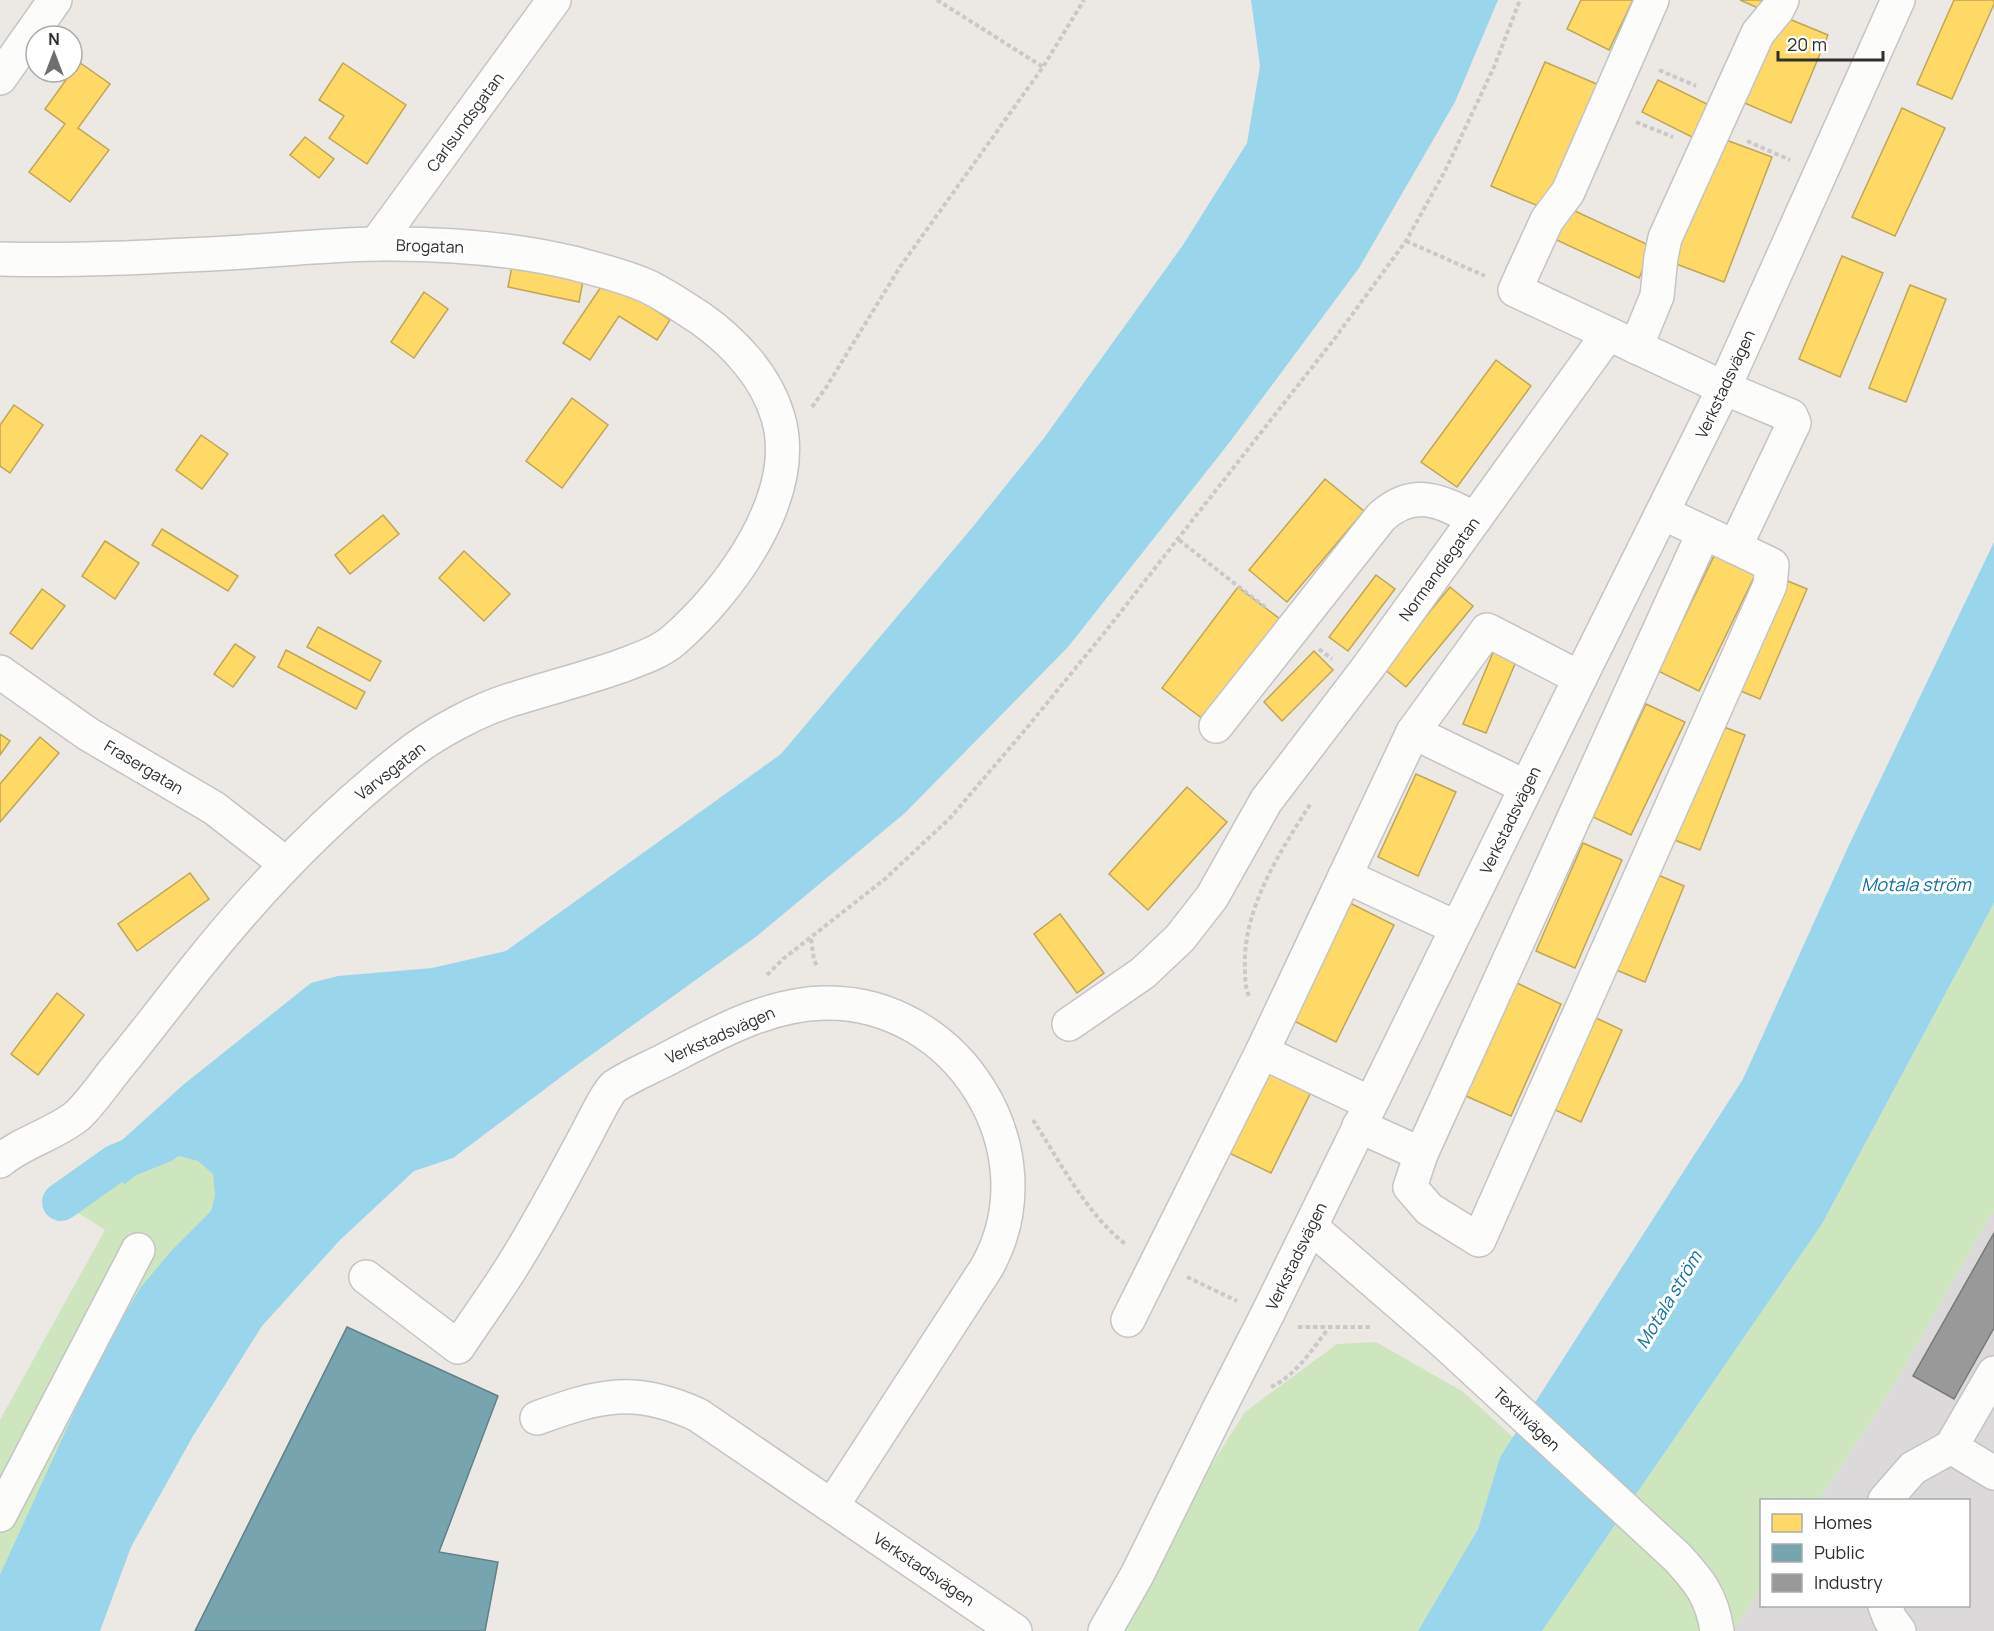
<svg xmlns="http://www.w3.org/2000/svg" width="1994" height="1631" font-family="Manrope,sans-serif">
<rect width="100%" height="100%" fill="#ece8e4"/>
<!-- industrial -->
<polygon fill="#dcd9db" points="1994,1209 1994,1631 1733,1631 1761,1587 1762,1606 1968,1606 1968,1500 1819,1500 1890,1392"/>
<!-- green -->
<g fill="#cee6be">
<polygon points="1994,903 1994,1209 1890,1392 1819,1500 1762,1500 1761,1587 1733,1631 1542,1631 1822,1224"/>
<polygon points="362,1110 0,1631 0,1420 105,1230 61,1202 116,1163"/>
<polygon points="1376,1342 1462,1391 1513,1437 1500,1457 1478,1529 1418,1631 1106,1631 1245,1412 1337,1344"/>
</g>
<!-- water -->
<g fill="#99d6ec">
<polygon points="1251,0 1498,0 1455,102 1359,268 1229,443 1068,647 905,813 757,936 573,1068 453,1158 414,1171 340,1240 262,1326 193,1436 131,1547 100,1631 0,1631 0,1575 102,1351 141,1287 172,1250 211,1211 215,1195 213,1174 198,1161 179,1156 150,1163 124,1185 116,1163 100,1160 183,1085 311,983 338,976 432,968 506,951 781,754 971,529 1044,438 1183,245 1247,143 1260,66"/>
<polygon points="1994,542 1994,903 1822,1224 1542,1631 1418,1631 1478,1529 1500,1457 1743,1079 1849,845"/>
</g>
<!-- homes -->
<g fill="#ffd966" stroke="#c0a655" stroke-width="1.5">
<polygon points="1581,0 1633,0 1609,50 1567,29"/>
<polygon points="1740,0 1770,0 1765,11"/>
<polygon points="1954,0 1994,0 1994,4 1952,99 1917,84"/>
<polygon points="1777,14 1828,35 1791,123 1740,101"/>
<polygon points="79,62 110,84 78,128 109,150 70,202 29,172 65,124 45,109"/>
<polygon points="1545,62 1599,85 1545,209 1491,186"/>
<polygon points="343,63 406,105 367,164 329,138 344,116 319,100"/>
<polygon points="1658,80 1711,106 1694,138 1642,112"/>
<polygon points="1902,108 1945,128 1895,236 1852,217"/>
<polygon points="305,137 334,159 319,178 290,155"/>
<polygon points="1718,137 1772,157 1724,282 1671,262"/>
<polygon points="1564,206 1653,247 1639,278 1550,237"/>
<polygon points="1842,256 1883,273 1840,377 1799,359"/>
<polygon points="512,266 583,281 579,302 508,287"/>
<polygon points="607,278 670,320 657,340 619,316 590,360 563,343"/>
<polygon points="1910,285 1946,299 1906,402 1869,388"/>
<polygon points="424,292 448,309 414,358 391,342"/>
<polygon points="1496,360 1531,386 1457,487 1421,462"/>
<polygon points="572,398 608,425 562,488 526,461"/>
<polygon points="14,405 43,425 10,473 0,466 0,425"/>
<polygon points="201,435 228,454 202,489 176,470"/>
<polygon points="1325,479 1364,511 1287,602 1249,570"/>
<polygon points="383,515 399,534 350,574 335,555"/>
<polygon points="162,529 238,576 228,591 152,545"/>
<polygon points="105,541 139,563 115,599 82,576"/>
<polygon points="464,551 510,594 484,621 439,578"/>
<polygon points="1715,554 1756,573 1699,691 1658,671"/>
<polygon points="1376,575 1395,589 1348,651 1329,637"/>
<polygon points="1783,579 1807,589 1760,699 1736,689"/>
<polygon points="1238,587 1280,619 1203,719 1162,688"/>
<polygon points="1450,587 1473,606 1406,687 1383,668"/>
<polygon points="42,589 65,606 32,649 10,633"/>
<polygon points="318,627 381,661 370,681 307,647"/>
<polygon points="1497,643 1520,652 1486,733 1463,724"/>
<polygon points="235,644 255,657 233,687 214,674"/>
<polygon points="286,650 365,692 356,709 278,667"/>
<polygon points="1314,651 1333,670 1282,721 1264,702"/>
<polygon points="1646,704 1685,722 1631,835 1593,817"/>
<polygon points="1716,724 1745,735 1700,850 1672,839"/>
<polygon points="0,734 10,741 0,755"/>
<polygon points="40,737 59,753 0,822 0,784"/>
<polygon points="1416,774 1456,792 1418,876 1378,857"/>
<polygon points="1187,787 1227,822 1148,910 1109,874"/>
<polygon points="1583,843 1622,860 1575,968 1536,951"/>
<polygon points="190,873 209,899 137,951 118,924"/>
<polygon points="1653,873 1684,886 1645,982 1614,969"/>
<polygon points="1350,903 1394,925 1336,1042 1292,1020"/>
<polygon points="1060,914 1104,973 1077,993 1034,934"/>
<polygon points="1517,983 1561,1004 1511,1116 1466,1096"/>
<polygon points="57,993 84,1015 38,1075 11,1054"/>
<polygon points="1592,1016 1622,1030 1581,1122 1551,1108"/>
<polygon points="1269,1071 1311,1092 1271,1173 1229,1153"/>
</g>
<!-- public -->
<polygon fill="#76a5af" stroke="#608188" stroke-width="1.5" points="347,1327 498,1396 439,1552 498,1562 485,1631 195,1631"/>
<!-- industry -->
<polygon fill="#999" stroke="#797979" stroke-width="1.5" points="1994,1233 1994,1328 1954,1399 1913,1376"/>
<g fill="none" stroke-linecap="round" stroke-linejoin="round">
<!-- canal -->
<polyline stroke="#99d6ec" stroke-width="38" points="61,1202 116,1163 163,1144"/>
<!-- minor casing -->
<g stroke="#c5c4c5" stroke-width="36">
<g id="minor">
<polyline points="1652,0 1568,192 1547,220 1515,290 1724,388 1791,416 1794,423 1735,547 1663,513"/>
<polyline points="0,78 55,0"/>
<polyline points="376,244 554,0"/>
<path d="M0 259C76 261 152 257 228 253 277 250 327 245 376 244 442 243 509 248 573 263 599 270 625 276 649 287 667 296 683 307 700 318 734 342 766 376 778 417 801 495 730 591 674 640 659 653 639 659 621 666 587 678 552 687 517 698 479 709 434 733 403 758 326 819 256 892 195 969 168 1003 142 1037 115 1070 103 1085 91 1103 77 1116 53 1135 22 1142 0 1161"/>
<polyline points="1636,347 1657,296 1661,257 1665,238 1758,33 1777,10 1782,0"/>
<polyline points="0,672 88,734 214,808 286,864"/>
<path d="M1216 726 1381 517C1414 487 1441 501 1475 519"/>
<polyline points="1413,732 1526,787"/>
<polyline points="1345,876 1457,928"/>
<polyline points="1069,1024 1143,973 1180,938 1212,897 1266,801 1369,666 1608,334"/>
<polyline points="1262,1052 1370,1103"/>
<polyline points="1359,1126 1421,1154 1410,1187 1429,1209 1479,1240 1770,585 1772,565 1735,547"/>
<polyline points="1421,1154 1703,534"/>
<path d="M1311 1227 1445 1343 1677 1557C1700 1582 1712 1597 1717 1631"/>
<path d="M366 1277 458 1347C477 1318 498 1290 516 1260 541 1220 563 1178 585 1137 591 1126 607 1092 615 1086 630 1076 647 1069 663 1061 713 1035 767 1004 824 1003 957 1000 1052 1150 987 1267L832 1506"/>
<polyline points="1128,1320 1262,1052 1413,732 1487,630 1580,678"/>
<path d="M537 1418C600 1395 635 1386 698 1415L1015 1631"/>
<polyline points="1951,1447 1994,1473"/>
<polyline points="1885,1500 1913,1468 1951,1447 1994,1373"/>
<polyline points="0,1515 138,1250"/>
<polyline points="1885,1606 1890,1619 1899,1631"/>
<polyline points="1105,1631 1137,1575 1218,1411 1267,1315 1580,678 1724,388 1898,0"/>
</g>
</g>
<!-- path -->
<g stroke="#c9c9c8" stroke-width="4" stroke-dasharray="4.5 3" stroke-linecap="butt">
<polyline points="937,0 1043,67"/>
<polyline points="1659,70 1696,86"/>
<polyline points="1636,122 1673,137"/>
<polyline points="1747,141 1790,160"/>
<polyline points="1406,241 1485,276"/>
<polyline points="812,407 827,386 900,267 1043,67 1084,0"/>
<polyline points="1179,540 1266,608"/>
<polyline points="1319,649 1332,659"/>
<polyline points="811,939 814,960 818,968"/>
<polyline points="767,975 783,959 885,879 950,818 1025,730 1105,632 1335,338 1406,241 1445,171 1494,67 1520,0"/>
<path d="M1249 996C1245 987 1245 978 1245 969 1242 909 1280 852 1311 803"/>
<path d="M1033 1120C1059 1160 1088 1217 1127 1245"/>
<polyline points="1187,1277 1237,1301"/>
<polyline points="1298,1327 1372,1327"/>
<path d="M1271 1387C1296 1375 1311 1351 1328 1329"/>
</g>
<!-- minor -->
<use href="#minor" stroke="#fcfcfb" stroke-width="33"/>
</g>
<g text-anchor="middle" stroke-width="6" stroke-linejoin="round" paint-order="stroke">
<!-- street labels -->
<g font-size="16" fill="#2e2e2e" stroke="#fff">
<text transform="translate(465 122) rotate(-54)" y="6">Carlsundsgatan</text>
<text transform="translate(430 246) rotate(2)" y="6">Brogatan</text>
<text transform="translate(1725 384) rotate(-65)" y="6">Verkstadsvägen</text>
<text transform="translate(1439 569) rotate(-54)" y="6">Normandiegatan</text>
<text transform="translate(144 767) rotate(31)" y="6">Frasergatan</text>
<text transform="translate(390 771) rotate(-38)" y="6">Varvsgatan</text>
<text transform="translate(1510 820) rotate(-64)" y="6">Verkstadsvägen</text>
<text transform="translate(720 1035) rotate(-24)" y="6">Verkstadsvägen</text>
<text transform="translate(1296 1256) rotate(-64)" y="6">Verkstadsvägen</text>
<text transform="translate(1527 1419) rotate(43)" y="6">Textilvägen</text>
<text transform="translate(924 1569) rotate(34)" y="6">Verkstadsvägen</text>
</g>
<!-- water labels -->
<g font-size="18" font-style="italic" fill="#0d6fa3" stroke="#fff">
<text x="1916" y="891">Motala ström</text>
<text transform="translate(1669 1300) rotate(-59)" y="6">Motala ström</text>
</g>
</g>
<!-- legend -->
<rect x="1760" y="1499" width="210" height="108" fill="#ffffff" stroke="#ababab" stroke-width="1.5"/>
<rect x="1772" y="1514" width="30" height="18" fill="#ffd966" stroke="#ababab" stroke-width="1.5"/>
<text x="1814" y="1529" font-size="18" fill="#2e2e2e">Homes</text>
<rect x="1772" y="1544" width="30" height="18" fill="#76a5af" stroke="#ababab" stroke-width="1.5"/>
<text x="1814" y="1559" font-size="18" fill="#2e2e2e">Public</text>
<rect x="1772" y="1574" width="30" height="18" fill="#999999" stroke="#ababab" stroke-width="1.5"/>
<text x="1814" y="1589" font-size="18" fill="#2e2e2e">Industry</text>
<!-- north arrow -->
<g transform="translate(54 54)"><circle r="28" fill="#ffffff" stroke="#ababab" stroke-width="1.5"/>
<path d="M0-4.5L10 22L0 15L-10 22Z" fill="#706f6e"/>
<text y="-9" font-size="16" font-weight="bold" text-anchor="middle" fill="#2e2e2e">N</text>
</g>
<!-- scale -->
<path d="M1778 51v9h105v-9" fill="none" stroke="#2e2e2e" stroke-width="3"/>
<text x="1787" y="51" font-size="18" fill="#2e2e2e" stroke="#ffffff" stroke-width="4.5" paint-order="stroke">20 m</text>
</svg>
